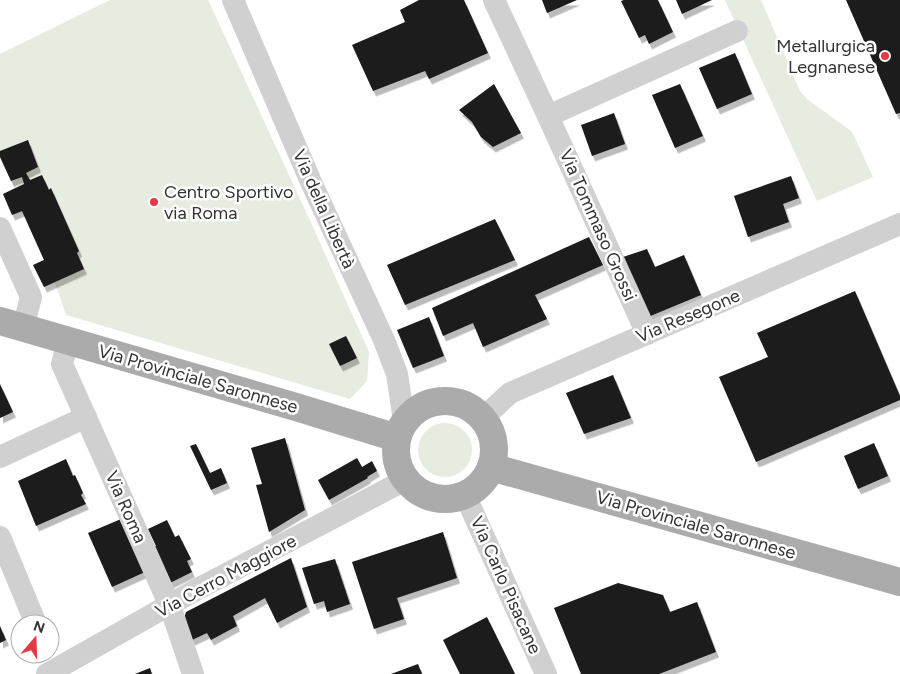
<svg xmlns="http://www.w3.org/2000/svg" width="900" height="674" font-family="Figtree,sans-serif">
<defs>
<filter id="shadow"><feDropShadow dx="3" dy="5.5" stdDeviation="0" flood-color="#0004"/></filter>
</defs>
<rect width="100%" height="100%" fill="#fff"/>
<!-- green -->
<g fill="#e6ecdf">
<polygon points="110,0 208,0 312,225 369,352 367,381 350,399 66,315 55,283 44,287 33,265 44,260 22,212 12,215 3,194 14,188 0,157 0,54"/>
<polygon points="725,0 761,0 800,91 807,99 851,131 854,136 873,177 817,201"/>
<circle cx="445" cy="450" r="27"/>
</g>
<!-- building -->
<g fill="#1a1a1a" filter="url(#shadow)">
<polygon points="419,0 464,0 488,53 429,79 425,71 373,91 352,45 405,22 400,10"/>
<polygon points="542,0 577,0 547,13"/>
<polygon points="624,0 658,0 673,32 649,44 645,35 639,38 621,1"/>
<polygon points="676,0 712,0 682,14"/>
<polygon points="846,0 900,0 900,113 896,114"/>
<polygon points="735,53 752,94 717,109 699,68"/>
<polygon points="494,84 521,133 493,147 481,137 472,122 459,110"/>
<polygon points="680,84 703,136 675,148 652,95"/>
<polygon points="614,113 625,144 592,156 581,125"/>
<polygon points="28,140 38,167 26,173 30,180 42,175 49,190 51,188 79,251 77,253 84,269 44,287 33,265 44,260 22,211 12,215 3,194 24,184 22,177 11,181 0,157 0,151"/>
<polygon points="791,176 799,198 783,204 789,222 748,237 734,196"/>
<polygon points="495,219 515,260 405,305 387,265"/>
<polygon points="589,237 603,265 535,295 547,319 483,347 473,323 443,336 432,308"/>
<polygon points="647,249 655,267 684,255 701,295 648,317 623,257"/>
<polygon points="855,291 900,396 900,400 756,462 719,377 768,357 757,333"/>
<polygon points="429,317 444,356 413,368 397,330"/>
<polygon points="346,336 357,358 340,366 329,344"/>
<polygon points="613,375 631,418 584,434 566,393"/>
<polygon points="0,384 13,412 0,418"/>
<polygon points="285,438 305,510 269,532 256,485 262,484 251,448"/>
<polygon points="874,443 888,476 858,489 844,456"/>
<polygon points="196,444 210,473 221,468 227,483 211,490 190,446"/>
<polygon points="357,458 362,467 372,461 377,471 367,477 368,478 329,500 318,480"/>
<polygon points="66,459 73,476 75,475 83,493 81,495 86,504 36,526 18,481"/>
<polygon points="121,519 145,572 112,587 88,533"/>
<polygon points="167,520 175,537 179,535 191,559 187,561 192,572 170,583 153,547 156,546 148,529"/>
<polygon points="443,532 457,578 397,598 404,619 374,629 352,562"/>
<polygon points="291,558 307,607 277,623 265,598 233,616 237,626 211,640 207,633 192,640 183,622 186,612"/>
<polygon points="335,559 350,604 327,612 324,601 314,604 302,568"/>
<polygon points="618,583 663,595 670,612 697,602 716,652 659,674 581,674 554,608"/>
<polygon points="487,617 515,674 460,674 443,640"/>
<polygon points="0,626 6,640 0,643"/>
<polygon points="418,664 422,674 391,674"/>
<polygon points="150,668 152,674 135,674"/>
</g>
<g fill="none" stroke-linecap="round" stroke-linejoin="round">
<!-- minor -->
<g stroke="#d0d0d0" stroke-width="22">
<polyline points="233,0 311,182 384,340 397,374 404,421"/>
<polyline points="494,0 548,116 647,334"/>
<polyline points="548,116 737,31"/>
<polyline points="0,228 31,297 23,328"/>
<polyline points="68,341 62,364 170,606 193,674"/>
<polyline points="483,418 510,393 900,224"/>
<polyline points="0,457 86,417"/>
<polyline points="465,495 546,674"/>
<polyline points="0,537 36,624"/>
<polyline points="47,674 194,591 405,480"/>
</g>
<!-- primary -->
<g stroke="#ababab" stroke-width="28">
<polyline points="0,321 296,407 397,438"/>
<circle cx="445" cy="450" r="49"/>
<polyline points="491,467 900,582"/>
</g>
</g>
<!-- markers -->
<g fill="#e63946" stroke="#fff" stroke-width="2">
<circle cx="885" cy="56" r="5"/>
<circle cx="154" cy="202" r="5"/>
</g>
<g text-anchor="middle" stroke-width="5" stroke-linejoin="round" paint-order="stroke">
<!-- poi labels -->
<g font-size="18" fill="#333" stroke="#fff" text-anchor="end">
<text x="875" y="52">Metallurgica<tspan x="875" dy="21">Legnanese</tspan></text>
<text x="164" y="198" text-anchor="start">Centro Sportivo<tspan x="164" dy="21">via Roma</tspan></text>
</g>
<!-- street labels -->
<g font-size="18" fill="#333" stroke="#fff">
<text transform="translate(324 209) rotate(66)" y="6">Via della Libertà</text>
<text transform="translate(598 225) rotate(66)" y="6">Via Tommaso Grossi</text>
<text transform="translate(688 316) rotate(-23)" y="6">Via Resegone</text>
<text transform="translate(198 379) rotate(16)" y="6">Via Provinciale Saronnese</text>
<text transform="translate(126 507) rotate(66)" y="6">Via Roma</text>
<text transform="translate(696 525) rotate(16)" y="6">Via Provinciale Saronnese</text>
<text transform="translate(226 576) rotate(-28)" y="6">Via Cerro Maggiore</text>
<text transform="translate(506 585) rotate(66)" y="6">Via Carlo Pisacane</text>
</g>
</g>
<!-- north arrow -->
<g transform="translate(35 639) rotate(19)"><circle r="24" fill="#ffffff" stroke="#adadad"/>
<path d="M0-4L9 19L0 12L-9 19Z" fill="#e63946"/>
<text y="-8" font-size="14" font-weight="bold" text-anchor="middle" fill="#333333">N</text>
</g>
</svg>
